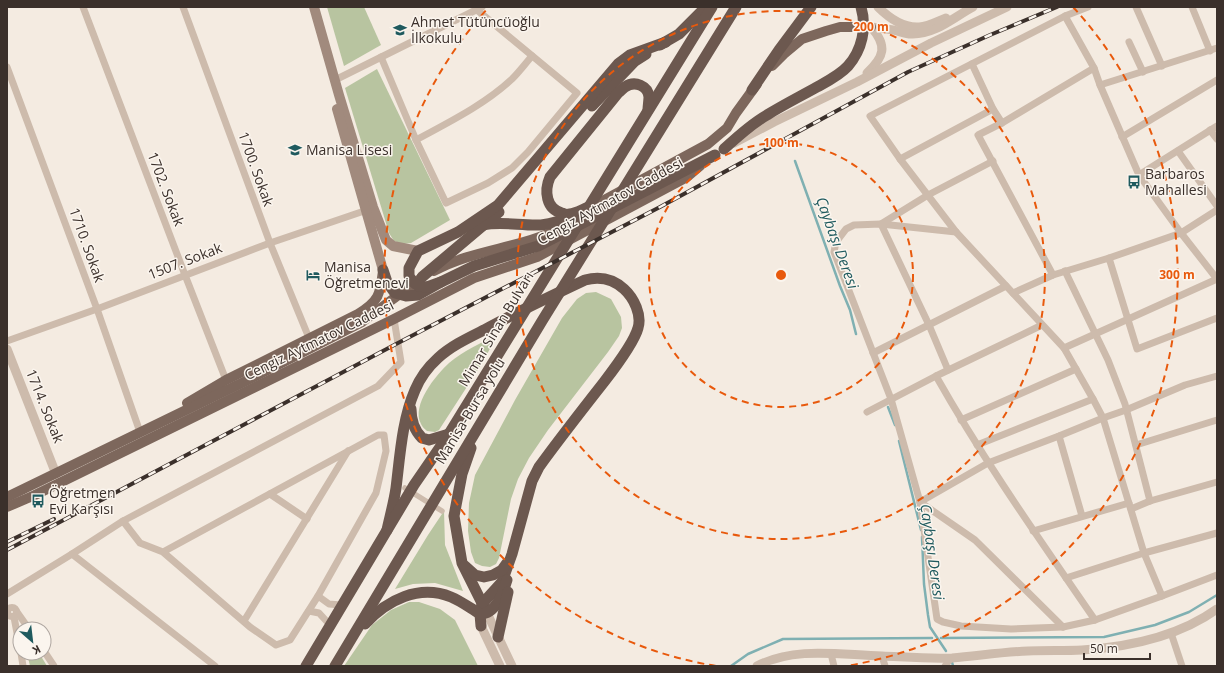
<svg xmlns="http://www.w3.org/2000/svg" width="1224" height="673" font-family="'Open Sans',sans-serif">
<rect width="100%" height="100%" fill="#f4ebe1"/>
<!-- green -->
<g fill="#b8c4a0">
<polygon points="327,7 364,7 381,45 344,66"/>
<polygon points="377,69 450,220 411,243 403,244 394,241 389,233 345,88"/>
<polygon points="596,292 611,299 621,317 622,328 619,336 608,352 548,430 529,458 518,479 511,499 499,558 496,564 490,567 482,566 475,563 471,552 468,531 469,503 475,475 515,400 562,318 577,299 586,293"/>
<path d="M497 335 483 362 439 430 435 432 427 431C425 429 422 427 421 424 411 405 436 375 449 363 463 351 481 343 497 335Z"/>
<polygon points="444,511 445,545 463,591 435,583 413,584 395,589 428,535"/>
<polygon points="409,602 419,602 440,609 455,620 478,666 344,666 372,625 391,610"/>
<polygon points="27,653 39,653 47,666 30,666"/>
</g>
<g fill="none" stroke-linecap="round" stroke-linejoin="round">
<!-- stream -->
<g stroke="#7fb0b2" stroke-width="2.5">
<polyline points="795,161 840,286 850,310 856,334"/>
<polyline points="888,407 895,425"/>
<polyline points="899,441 921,530"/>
<polyline points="922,537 924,584 928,615 930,627 946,651"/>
<polyline points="941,638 1104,637 1155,625 1189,612 1217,595"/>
<polyline points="952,662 953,666"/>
<polyline points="731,666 748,654 783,639 932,638"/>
</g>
<!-- pedestrian -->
<polyline stroke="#cdbbac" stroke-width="5.5" points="405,488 442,511"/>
<!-- minor -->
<g stroke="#cdbbac" stroke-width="7">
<polyline points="83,7 185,275 226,380"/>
<polyline points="183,7 270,243 309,338"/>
<polyline points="1088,7 1065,16 870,116 900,159 956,232 1064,348 1093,399 1103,418 1144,553 1162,596"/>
<polyline points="1136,7 1162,66"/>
<polyline points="1192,7 1210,51"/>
<polyline points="1065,16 1094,68 1100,85 1139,175 1181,233 1217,279"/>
<polyline points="1129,42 1143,72"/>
<polyline points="381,57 416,140 446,203 488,183 512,168 528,152 577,93 477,10"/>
<polyline points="972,64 993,109 1002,123"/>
<polyline points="7,67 97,309 140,432"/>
<polyline points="335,80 482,7"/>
<polyline points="1100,85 1217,48"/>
<polyline points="1210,130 1217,139"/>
<polyline points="1122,137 1217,80"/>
<path d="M416 140C449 122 484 105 512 79 519 72 525 64 532 56"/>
<polyline points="1178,151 1217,206"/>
<polyline points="900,159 993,109"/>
<polyline points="1139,175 1217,126"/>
<polyline points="956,232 881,224 854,225 846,229 836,242 834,252 891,399 920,502 937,619 943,622 961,626 1011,629 1063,627 1095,620 1162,596 1217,575"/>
<polyline points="1109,258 1181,233 1217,210"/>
<polyline points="1065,271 1108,360 1125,404 1150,501"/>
<polyline points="1053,275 978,135 1002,123 1094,68"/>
<polyline points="1013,293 1053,275 1109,258 1137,349 1217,318"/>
<polyline points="7,341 97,309 270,243 370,209"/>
<polyline points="1064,348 1217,279"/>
<polyline points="873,353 1006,286"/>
<polyline points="948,370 929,325 881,224 928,195 993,161"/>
<path d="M936 376C984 461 1040 540 1095 620"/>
<polyline points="867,412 936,376 1042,325"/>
<polyline points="961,420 1076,369"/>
<polyline points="1059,436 1082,516"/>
<polyline points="977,445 1093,399"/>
<polyline points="1136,445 1217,420"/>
<polyline points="270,494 307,519"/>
<polyline points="920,502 988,463 1059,436 1103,418 1126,410 1185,385 1217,376"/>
<polyline points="920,502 975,540 1063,627"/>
<polyline points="1131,509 1150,501 1217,482"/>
<polyline points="123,521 140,543 163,552 250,627 276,645 290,640 318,596 376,493 386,451 384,435 378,435 163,552"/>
<polyline points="1033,531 1129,503"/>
<polyline points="1066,578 1144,553 1217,533"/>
<polyline points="7,594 72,554"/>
<polyline points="318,596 329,604 341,605"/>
<circle cx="12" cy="612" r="4.5"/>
<polyline points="309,611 319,613 330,625"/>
<polyline points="17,612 29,629"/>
<polyline points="14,617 20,649"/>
<polyline points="244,621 348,451"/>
<polyline points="1171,633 1182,666"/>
<polyline points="44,651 54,666"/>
<polyline points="21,653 23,666"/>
<polyline points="831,654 834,666"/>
<polyline points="882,656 885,666"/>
<polyline points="215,666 72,554 123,521 378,386 401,362 394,319"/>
<polyline points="945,666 951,658"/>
</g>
<!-- tertiary -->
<g stroke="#cdbbac" stroke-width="9">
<path d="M878 7C889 18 904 28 919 27 928 27 938 21 946 18"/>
<path d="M871 27C879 28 886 29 893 30 899 31 905 34 911 34 935 35 954 17 973 7"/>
<path d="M867 73C884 57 888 46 871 27"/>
<polyline points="734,143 774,122 857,82 931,43 1007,7"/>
<polyline points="7,349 56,474"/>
<polyline points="487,613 512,666"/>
<polyline points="481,626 500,666"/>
<path d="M757 666C795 646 840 655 882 656 905 657 929 659 952 658 977 656 1002 652 1028 651 1046 650 1064 651 1082 650 1129 647 1178 637 1217 609"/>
</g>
<!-- secondary -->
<g stroke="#a18a7d" stroke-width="10">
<polyline points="314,7 339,95 373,207 386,240 393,246 418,251"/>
<polyline points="337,109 383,270"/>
</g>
<!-- primary -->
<g stroke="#7d675c" stroke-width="10">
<polyline points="772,66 784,54 802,39 826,31 840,27 871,27"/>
<polyline points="586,210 708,144 727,128 736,113 757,84"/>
<path d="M434 271C470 251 512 249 550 233 558 230 565 224 571 220"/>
<path d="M187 403 226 380 358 314C379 301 380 295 383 271"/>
<polyline points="7,497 252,378 362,322 420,279"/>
<polyline points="7,507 35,495 394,319 474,278 537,257 687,177 700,166"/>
</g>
<!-- trunk -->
<g stroke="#6c584f" stroke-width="11">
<polyline points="660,45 679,34 706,7"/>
<polyline points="752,90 779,50 811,7"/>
<polyline points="592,106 635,61 646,54"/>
<path d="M724 149C737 137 751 124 767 115 783 105 801 96 817 87 828 81 840 75 848 66 862 50 867 28 861 7"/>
<path d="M589 207C583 209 575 214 569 214 567 215 564 214 562 213 546 209 544 191 550 177L618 93C621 91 623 88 625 87 635 80 648 86 649 97 649 101 648 106 648 110"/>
<path d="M483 225C502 221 521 226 541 225 552 224 564 220 574 215"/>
<polyline points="383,270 387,282 395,293 406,296 418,295 441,282 474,266 538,246 715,155"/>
<polyline points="422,277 499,212"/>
<polyline points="441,282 427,287 418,286 413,282 409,276 409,268 418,251 458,232 498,205 618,64 630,55 666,42"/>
<path d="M411 409C411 420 414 430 422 438L429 440 449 434"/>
<polyline points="471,448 462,474 454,516 462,563 485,609"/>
<path d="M387 530C390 516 394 502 396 488 400 456 402 420 415 390 420 378 428 367 438 358 451 346 468 338 484 330 517 312 551 296 585 280 600 276 613 279 624 289 634 298 642 315 638 328 634 343 614 369 604 382 582 410 560 438 539 467L532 481 512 554 502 582 482 604 480 614 481 626"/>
<polyline points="465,566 475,575 484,577 493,575 502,570 507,563"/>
<path d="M365 624C387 600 419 584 451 597 461 601 470 608 480 614 496 614 503 593 507 580"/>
<polyline points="498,637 508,592"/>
<polyline points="306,666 414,485 449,434 712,7"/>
<polyline points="335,666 542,321 736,7"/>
</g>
<!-- rail casing -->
<g stroke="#3b302b" stroke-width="4">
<g id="rail">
<polyline points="7,542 54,519"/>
<polyline points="7,550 398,343 660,207 908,72 990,35 1057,7"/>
</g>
</g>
<!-- rail -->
<use href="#rail" stroke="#fbf5ee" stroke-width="2.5" stroke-dasharray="8" stroke-linecap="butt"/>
</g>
<!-- distance rings -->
<g fill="none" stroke="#e8590c" stroke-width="2" stroke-dasharray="7 5">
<circle cx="781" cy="275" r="132"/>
<circle cx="781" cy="275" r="264"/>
<path d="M716 666A396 396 0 0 1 489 7M1073 7A396 396 0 0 1 846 666"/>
</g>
<!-- icons -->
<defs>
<g id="school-bare" transform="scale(1.08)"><path d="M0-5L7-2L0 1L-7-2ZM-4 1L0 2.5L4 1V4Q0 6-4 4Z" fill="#1f5a5e" stroke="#fbf5ee" stroke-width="2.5" paint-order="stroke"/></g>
<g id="bus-bare" transform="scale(1.08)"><path d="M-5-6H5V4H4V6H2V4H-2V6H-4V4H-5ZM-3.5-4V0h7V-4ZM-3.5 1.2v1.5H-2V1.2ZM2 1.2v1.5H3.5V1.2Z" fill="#1f5a5e" stroke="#fbf5ee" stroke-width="2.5" paint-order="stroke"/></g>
<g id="hotel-bare" transform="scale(1.08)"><path d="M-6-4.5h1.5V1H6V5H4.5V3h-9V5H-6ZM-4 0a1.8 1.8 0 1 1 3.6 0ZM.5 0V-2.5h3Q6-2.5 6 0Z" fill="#1f5a5e" stroke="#fbf5ee" stroke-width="2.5" paint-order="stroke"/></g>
</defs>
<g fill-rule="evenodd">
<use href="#school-bare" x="400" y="30"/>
<use href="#school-bare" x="295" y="150"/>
<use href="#bus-bare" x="1134" y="182"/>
<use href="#hotel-bare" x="313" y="275"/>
<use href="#bus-bare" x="38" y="501"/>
</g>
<g text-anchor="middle" stroke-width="3" stroke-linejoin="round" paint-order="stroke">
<!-- poi labels -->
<g font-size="14" fill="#3b302b" stroke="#fbf5ee" text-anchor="start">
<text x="411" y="27">Ahmet Tütüncüoğlu<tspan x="411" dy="16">İlkokulu</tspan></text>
<text x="306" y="155">Manisa Lisesi</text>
<text x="1145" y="179">Barbaros<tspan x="1145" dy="16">Mahallesi</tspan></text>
<text x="324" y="272">Manisa<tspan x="324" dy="16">Öğretmenevi</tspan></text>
<text x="49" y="498">Öğretmen<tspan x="49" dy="16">Evi Karşısı</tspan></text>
</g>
<!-- street labels -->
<g font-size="14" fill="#3b302b" stroke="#fbf5ee">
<text transform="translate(256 169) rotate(70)" y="5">1700. Sokak</text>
<text transform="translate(166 189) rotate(69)" y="5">1702. Sokak</text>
<text transform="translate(610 201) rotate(-29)" y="5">Cengiz Aytmatov Caddesi</text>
<text transform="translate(87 245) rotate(70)" y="5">1710. Sokak</text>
<text transform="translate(185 261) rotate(-21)" y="5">1507. Sokak</text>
<text transform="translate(496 329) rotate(-59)" y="5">Mimar Sinan Bulvarı</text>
<text transform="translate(319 340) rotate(-26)" y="5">Cengiz Aytmatov Caddesi</text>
<text transform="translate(45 406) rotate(68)" y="5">1714. Sokak</text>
<text transform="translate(470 411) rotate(-59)" y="5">Manisa-Bursa yolu</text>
</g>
<!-- water labels -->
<g font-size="15" font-style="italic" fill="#1f5a5e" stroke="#fbf5ee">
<text transform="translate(837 243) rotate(70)" y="5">Çaybaşı Deresi</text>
<text transform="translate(932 552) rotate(82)" y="5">Çaybaşı Deresi</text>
</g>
</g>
<circle cx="781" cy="275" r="6" fill="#e8590c" stroke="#fbf5ee" stroke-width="2"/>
<g font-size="12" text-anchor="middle" font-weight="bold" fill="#e8590c" stroke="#fbf5ee" stroke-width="3" stroke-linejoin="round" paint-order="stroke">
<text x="871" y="31">200 m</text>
<text x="781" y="147">100 m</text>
<text x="1177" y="279">300 m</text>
</g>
<!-- border -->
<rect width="1224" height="673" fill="none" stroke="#3b302b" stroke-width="16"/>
<!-- north arrow -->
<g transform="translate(32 641) rotate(152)"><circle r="19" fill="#fbf5ee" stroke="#aea6a0"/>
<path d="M0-3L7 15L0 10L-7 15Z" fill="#1f5a5e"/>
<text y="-6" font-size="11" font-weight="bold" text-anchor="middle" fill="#3b302b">K</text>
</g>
<!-- scale -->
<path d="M1084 653v6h66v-6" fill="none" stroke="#3b302b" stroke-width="2"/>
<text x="1090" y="653" font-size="12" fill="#3b302b" stroke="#fbf5ee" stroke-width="3" paint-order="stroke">50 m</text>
</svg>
